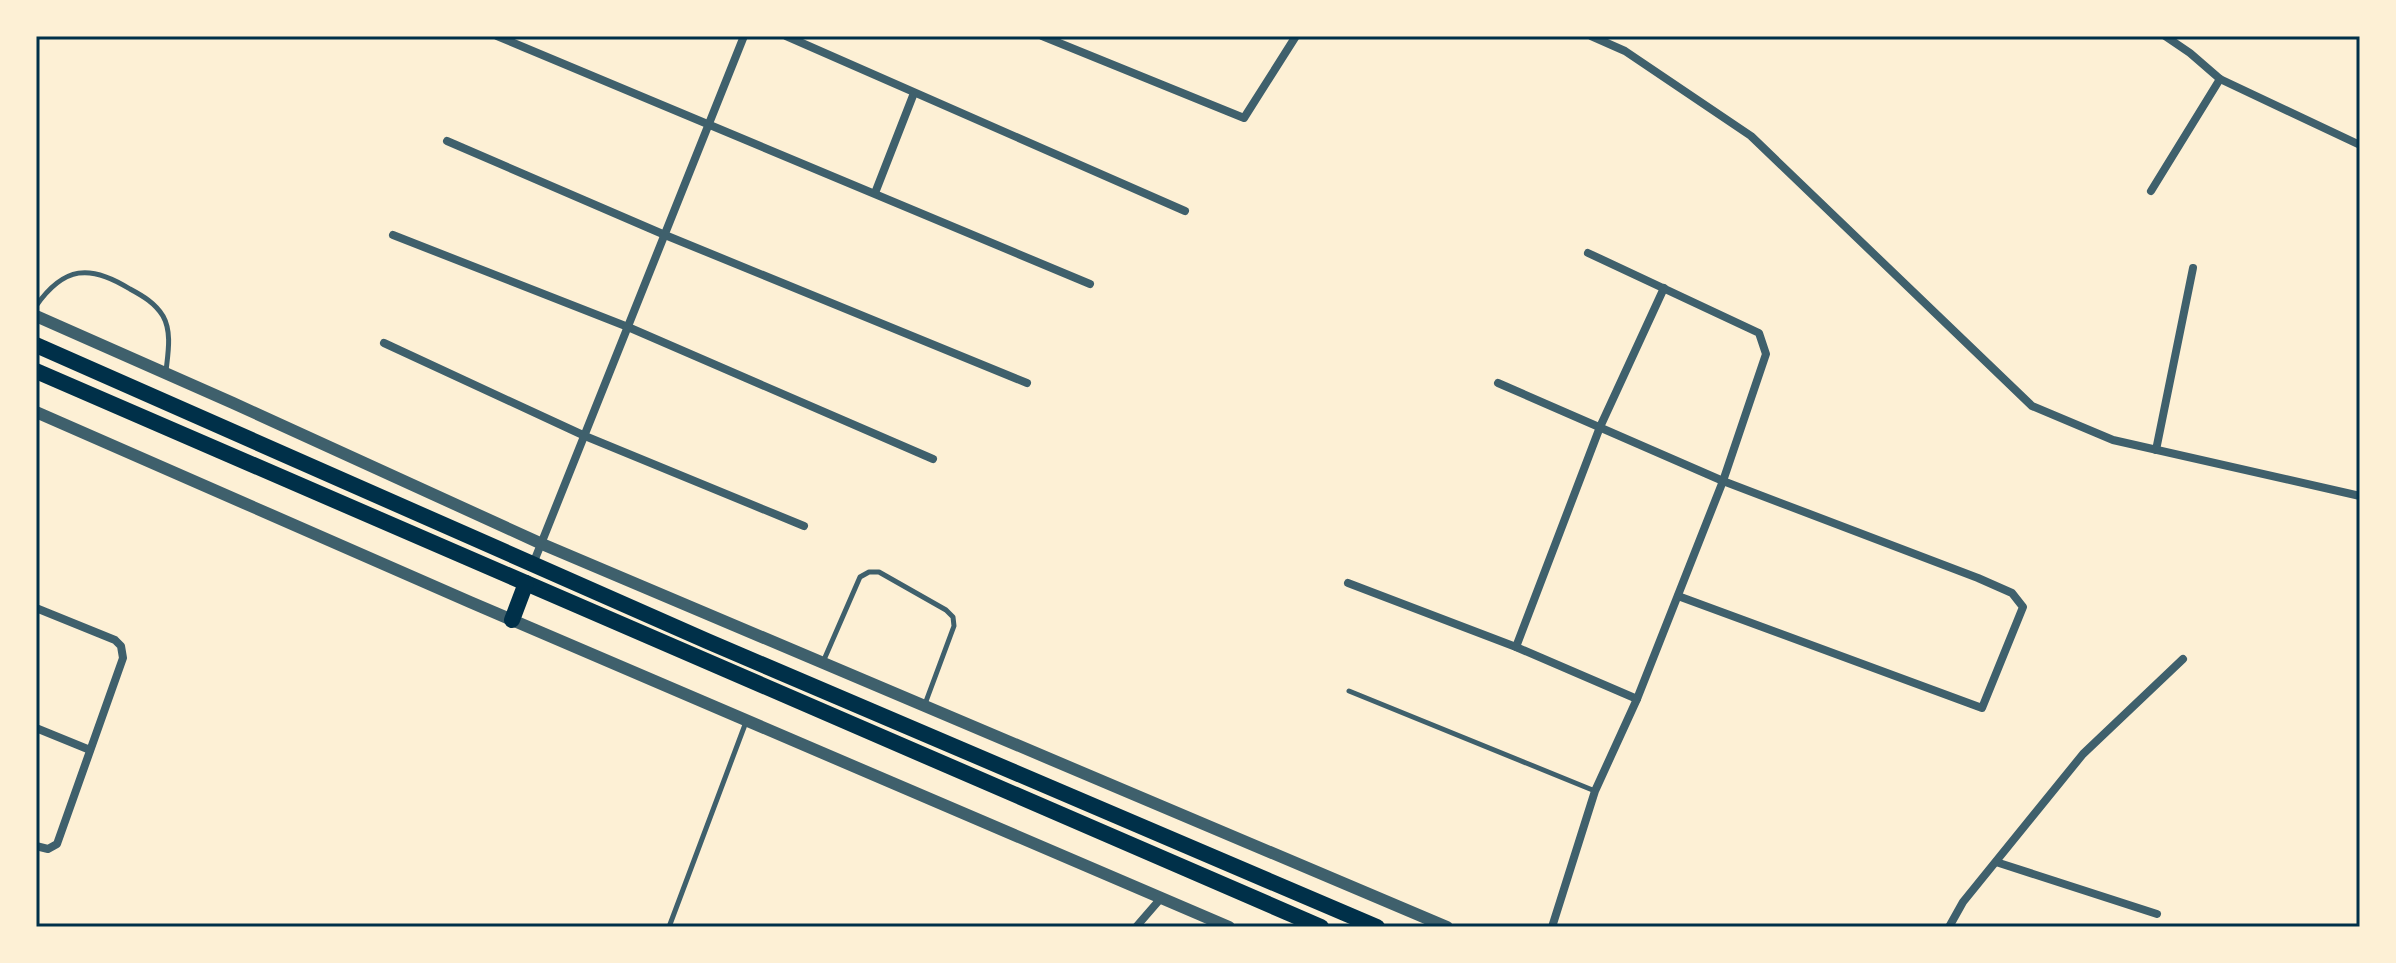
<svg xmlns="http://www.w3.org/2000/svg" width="2396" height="963" font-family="'Work Sans',sans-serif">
<rect width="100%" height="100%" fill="#fdf0d5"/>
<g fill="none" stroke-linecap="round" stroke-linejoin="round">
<!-- service -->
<g stroke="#3f606c" stroke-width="5">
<path d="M36 306C64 266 90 264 130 289 143 296 155 303 163 316 172 332 168 353 166 371"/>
<polyline points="823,662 860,577 869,572 879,572 946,610 953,617 954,626 925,704"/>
<polyline points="1349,691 1595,791"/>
<polyline points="669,927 746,722"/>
</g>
<!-- minor -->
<g stroke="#3f606c" stroke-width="8">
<polyline points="497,36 1090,284"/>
<polyline points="786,36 1185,211"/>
<polyline points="1042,36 1244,118 1296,36"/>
<polyline points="1591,36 1625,51 1751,136 2032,406 2113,440 2360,496"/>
<polyline points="2165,36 2190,53 2220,79 2360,145"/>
<polyline points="447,141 665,235 1027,383"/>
<polyline points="2151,191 2220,79"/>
<polyline points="875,193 914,93"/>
<polyline points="393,235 628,327 933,459"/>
<polyline points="384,343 585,436 804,526"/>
<polyline points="1498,383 1723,481 1978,578 2012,593 2023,607 1982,708 1678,596"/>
<polyline points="2156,450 2193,268"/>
<polyline points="533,564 744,36"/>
<polyline points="1348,583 1516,647 1637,699"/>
<polyline points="36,608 115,640 121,646 123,658 57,844 48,849 36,846"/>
<polyline points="1516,647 1600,427 1664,288"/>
<polyline points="36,728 90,750"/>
<polyline points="1996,862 2157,914"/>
<polyline points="1136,927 1162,897"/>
<polyline points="1552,927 1595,791 1637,699 1723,481 1766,354 1759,333 1588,253"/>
<polyline points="1949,927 1963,902 2083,754 2183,659"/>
</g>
<!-- tertiary -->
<g stroke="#3f606c" stroke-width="12">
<polyline points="36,316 233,403 542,544 1447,927"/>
<polyline points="36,412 470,602 1229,927"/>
</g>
<!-- trunk -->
<g stroke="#003049" stroke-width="16">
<polyline points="36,345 707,641 1377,927"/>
<polyline points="36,371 1321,927"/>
<polyline points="512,620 526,583"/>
</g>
</g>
<!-- border -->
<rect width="2396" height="963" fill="none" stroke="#fdf0d5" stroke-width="76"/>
<rect x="38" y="38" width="2320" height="887" fill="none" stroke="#003049" stroke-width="3"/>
</svg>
